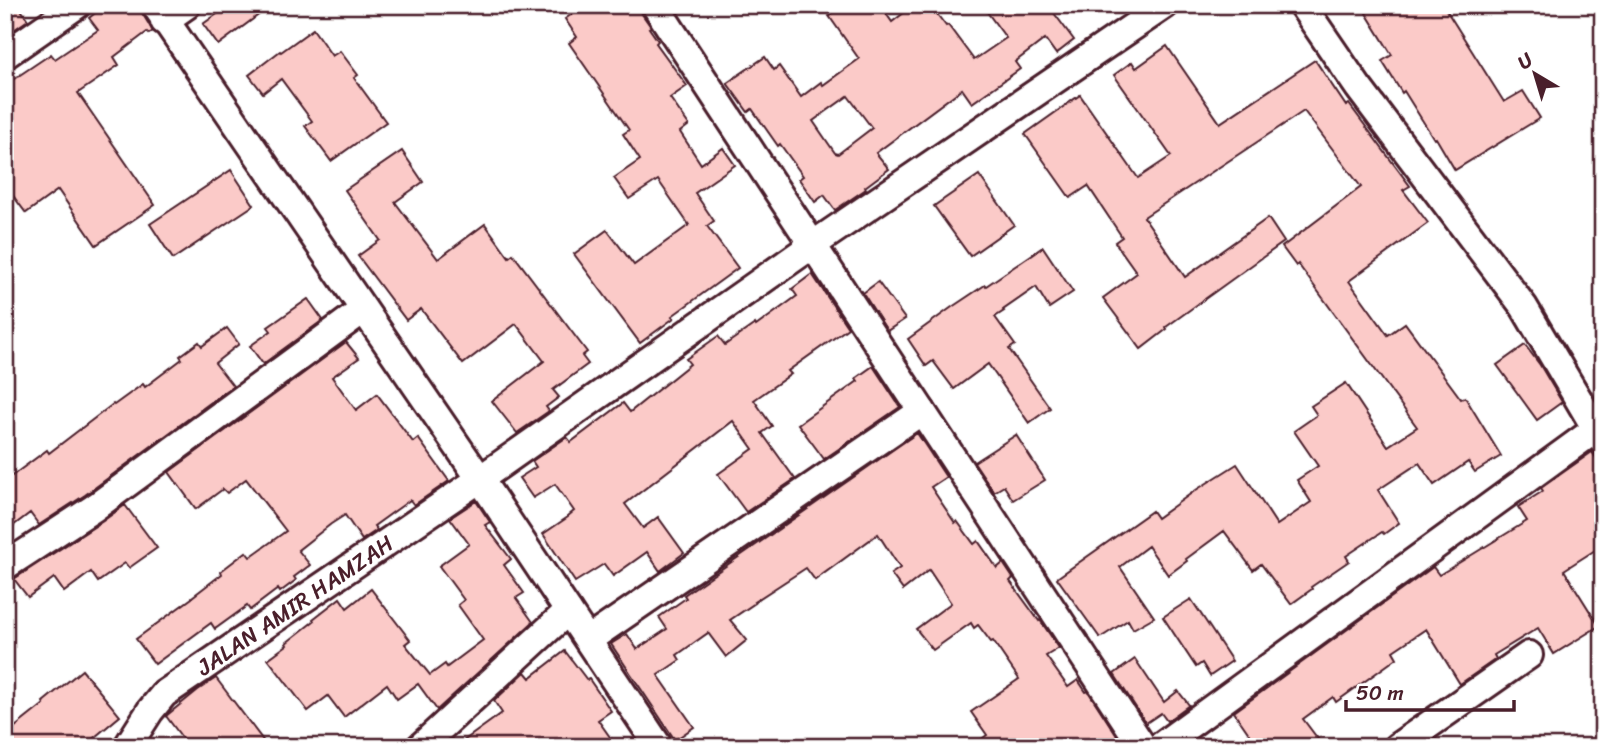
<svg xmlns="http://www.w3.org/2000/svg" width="1608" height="752" font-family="Sriracha,sans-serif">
<rect width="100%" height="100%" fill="#fff"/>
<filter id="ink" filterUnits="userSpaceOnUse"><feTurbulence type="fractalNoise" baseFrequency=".0143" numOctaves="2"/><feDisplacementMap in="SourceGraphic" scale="14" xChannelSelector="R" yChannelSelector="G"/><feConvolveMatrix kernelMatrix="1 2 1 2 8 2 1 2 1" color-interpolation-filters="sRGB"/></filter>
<g filter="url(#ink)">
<!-- building -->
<g fill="#fbcac8" stroke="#4a1f2b" stroke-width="2" fill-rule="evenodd">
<polygon points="5,5 18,5 28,20 5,36"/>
<polygon points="105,5 139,5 142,13 153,31 149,34 147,32 114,57 119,65 78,93 155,205 96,245 58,190 26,213 5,185 5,85 51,54 55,59 98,30 89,18"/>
<polygon points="230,5 272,5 218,45 203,24"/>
<polygon points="585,5 639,5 642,14 651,27 649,28 658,41 656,43 687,86 670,98 689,125 680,132 701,164 723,148 735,165 695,193 714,221 707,226 738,268 672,316 674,318 640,343 574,254 607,230 634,265 689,225 658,180 629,199 614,178 640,160 623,134 629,130 569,43 577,37 565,19"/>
<path d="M844 5H880L892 22 914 5H930L946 26 948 25 974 60 1006 38 982 5H1048L1074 40 1056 54 1045 39 1015 62 1020 69 972 103 962 89 876 153 889 169 865 187 866 189 835 210 824 195 815 202 799 179 803 176 780 144 778 146 752 109 748 112 727 83 765 57 774 70 779 66 801 97 821 82 823 85 859 59 829 16ZM848 96 872 128 838 154 835 153 813 121Z"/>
<polygon points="1379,5 1443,5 1504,102 1523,91 1540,118 1455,170 1436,138 1434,139 1404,91 1402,93 1382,61 1392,55 1366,13"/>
<polygon points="313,29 332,56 340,51 358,75 354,78 386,122 331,161 305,126 312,121 281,79 263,93 249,75 280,51 281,52"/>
<polygon points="1167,46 1220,123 1315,60 1346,106 1349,104 1410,186 1403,190 1428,223 1349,281 1388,335 1405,323 1461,399 1465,397 1501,456 1475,472 1468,462 1434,485 1419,463 1378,490 1399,523 1384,534 1382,532 1346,556 1349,561 1311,587 1312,589 1291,604 1261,564 1253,570 1224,531 1186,559 1187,561 1168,575 1148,546 1120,567 1154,617 1133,629 1128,620 1100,638 1057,578 1152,511 1157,518 1196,490 1237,464 1277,525 1311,502 1297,480 1318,466 1294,431 1317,415 1311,406 1346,383 1388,446 1417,427 1298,264 1296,266 1282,247 1361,187 1304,111 1144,217 1185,277 1268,218 1284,242 1166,327 1167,329 1141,349 1103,298 1137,273 1115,242 1122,237 1088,186 1070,198 1025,134 1080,95 1138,178 1171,156 1114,75 1132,62 1136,68"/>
<polygon points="402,151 423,182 395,202 438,259 485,224 509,257 513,254 587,352 582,356 588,364 553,390 559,397 546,407 549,411 517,433 492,401 544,361 516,324 463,364 421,309 406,320 358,256 380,240 345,190"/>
<polygon points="231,170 254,205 173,259 150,224"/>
<polygon points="979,175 1014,225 970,256 934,206"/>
<polygon points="1043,247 1073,292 1049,308 1036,287 1003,310 1004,311 995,317 1015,345 1009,349 1050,408 1029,423 988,364 954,389 933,361 926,366 908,339 952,307 985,285 986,286"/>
<polygon points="812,274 848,328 788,371 791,374 754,400 772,426 762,433 795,479 746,512 718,474 753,449 733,421 625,504 643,528 658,517 684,553 660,571 647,552 613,576 604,564 575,582 543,534 568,517 568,516 574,511 555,484 533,498 519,478 536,467 532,461 567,437 571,442 623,403 630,412 690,364 686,359 718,336 725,345 755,324 756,326 797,296 792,289"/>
<polygon points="878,282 905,319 887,331 863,293"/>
<polygon points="308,299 323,320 263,364 250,346 271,331 268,327"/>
<polygon points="227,328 239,344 215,363 233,386 85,495 39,525 30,513 5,532 5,481 47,450 49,453 113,404 114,405 143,384 145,387 182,359 180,356 199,342 202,346"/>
<polygon points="346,342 359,358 332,377 356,410 377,394 413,442 418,438 449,481 414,505 410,500 374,526 377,530 362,540 345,515 331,524 298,550 310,565 294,577 296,580 280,592 278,589 250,610 247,606 215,629 211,623 155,664 136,639 192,598 192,597 222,574 221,571 246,552 250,557 286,531 246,479 227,493 223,489 196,509 169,472"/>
<polygon points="1525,345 1540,365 1562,402 1537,420 1497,365"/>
<polygon points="873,366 900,407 824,459 798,424 858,381 856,378"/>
<polygon points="917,433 946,477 931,487 955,523 957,521 974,544 978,541 997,568 1003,563 1013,578 1010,581 1039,621 1040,620 1059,648 1046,656 1068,687 1078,680 1086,692 1088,691 1124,747 971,747 987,735 971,712 1019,679 993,641 991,642 978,625 974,628 971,623 933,650 916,629 951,603 929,570 903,590 891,574 900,568 878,534 815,580 806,568 754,602 755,603 730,620 747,640 726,657 708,633 677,655 680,660 658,675 694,727 675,740 611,644 627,634 637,649 667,629 659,617 686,598 684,595"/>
<polygon points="1016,435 1045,480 1013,500 1004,486 994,492 974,462"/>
<polygon points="1592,452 1603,468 1603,545 1564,570 1599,626 1554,654 1538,628 1494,655 1496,659 1460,684 1426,629 1393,651 1397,658 1336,702 1333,697 1303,719 1324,747 1258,747 1234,712 1433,567 1439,575 1527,521 1518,507 1543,491 1541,488"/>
<polygon points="476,501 490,522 485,525 511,559 504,565 524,593 516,598 533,622 437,710 418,684 397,699 387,684 344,717 328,696 308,711 268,659 287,645 286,643 314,621 313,619 340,598 347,608 371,589 410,640 405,644 430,675 445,664 447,667 483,640 458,605 464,600 439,566 469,544 450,518"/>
<polygon points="125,505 157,548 129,568 125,563 98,582 91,572 64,592 54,578 28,597 14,579 103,521"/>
<polygon points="1191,599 1232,661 1210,676 1202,663 1196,667 1163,617"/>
<polygon points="565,651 587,680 589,679 611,711 598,720 617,747 455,747 502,713 494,701 525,672 530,678"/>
<polygon points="1135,659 1164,702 1178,691 1189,705 1167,721 1161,713 1146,723 1114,674"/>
<polygon points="82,670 120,716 83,747 5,747 5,735 44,704 43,702"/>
<polygon points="216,678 268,747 189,747 166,716 198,690"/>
</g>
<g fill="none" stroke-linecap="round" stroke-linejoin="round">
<!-- street casing -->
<g stroke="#4a1f2b" stroke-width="32">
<g id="street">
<polyline points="155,5 480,479 659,747"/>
<path d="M655 5C816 253 980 499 1143 747"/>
<polyline points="1302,5 1358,87 1524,307 1603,441"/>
<polyline points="164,21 187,5"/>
<polyline points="5,55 77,5"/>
<polyline points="5,566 94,508 363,310"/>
<polyline points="588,640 922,411"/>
<polyline points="127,747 150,711 164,694 480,479 811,246 1165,5"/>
<polyline points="420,747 568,611"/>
<polyline points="1159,747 1596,429"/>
<polyline points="1397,747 1529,655"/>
</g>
</g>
<!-- street -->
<use href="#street" stroke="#fff" stroke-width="26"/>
</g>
</g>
<g text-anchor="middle" stroke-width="5" stroke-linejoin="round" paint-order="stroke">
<!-- street labels -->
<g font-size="23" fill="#4a1f2b" stroke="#fff">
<text transform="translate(295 605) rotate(-34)" y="8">JALAN AMIR HAMZAH</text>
</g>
</g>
<!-- margin -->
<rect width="1608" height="752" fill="none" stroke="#fff" stroke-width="28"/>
<rect x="14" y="14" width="1580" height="724" fill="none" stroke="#4a1f2b" stroke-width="2.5" filter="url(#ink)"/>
<!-- north arrow -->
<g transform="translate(1535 74) rotate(322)" stroke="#ffffff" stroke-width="5" paint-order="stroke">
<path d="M0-5L12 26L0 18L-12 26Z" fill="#4a1f2b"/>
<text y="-10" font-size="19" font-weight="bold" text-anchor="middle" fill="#4a1f2b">U</text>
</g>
<!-- scale -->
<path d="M1346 700v10h168v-10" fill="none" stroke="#4a1f2b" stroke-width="3.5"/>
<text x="1356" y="700" font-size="21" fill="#4a1f2b" stroke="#ffffff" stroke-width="5" paint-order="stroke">50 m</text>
</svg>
